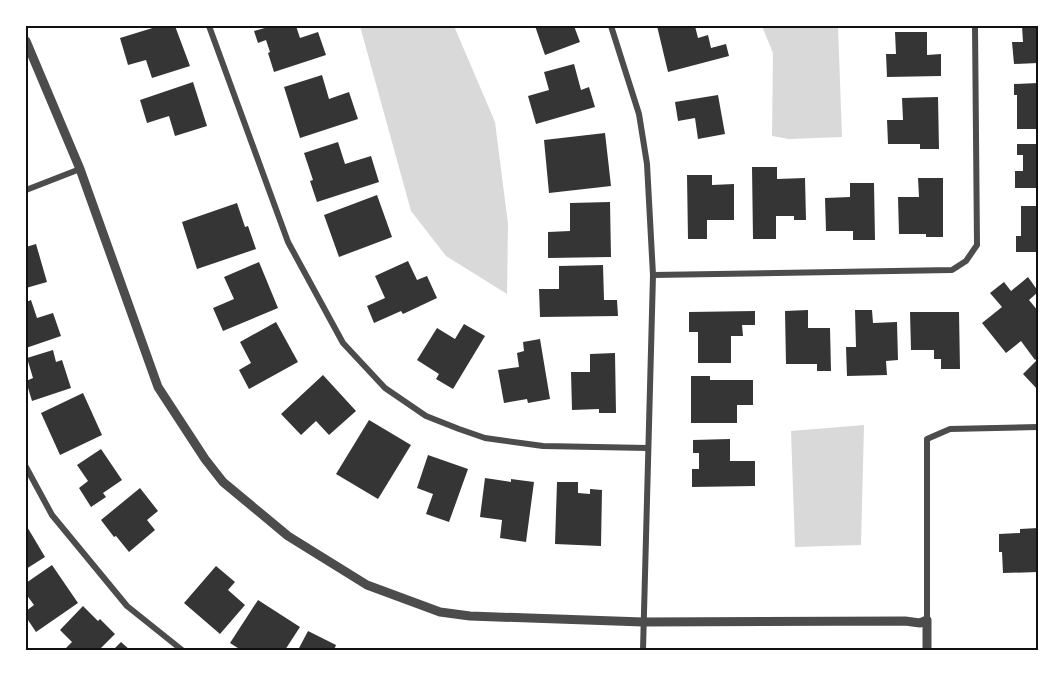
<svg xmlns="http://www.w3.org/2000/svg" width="1064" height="676" font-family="'Alegreya Sans',sans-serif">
<rect width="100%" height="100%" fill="#fff"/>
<!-- water -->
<g fill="#d9d9d9">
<polygon points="360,26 454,26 495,122 508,224 507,294 446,256 411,211"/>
<polygon points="762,26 838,26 842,137 789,139 772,136 773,53"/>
<polygon points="864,425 861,545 795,547 791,431"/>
</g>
<!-- building -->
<g fill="#353535">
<polygon points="159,26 175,26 190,66 152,78 146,60 128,65 120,38"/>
<polygon points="272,26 296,26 300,38 318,32 326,55 274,72 268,53 270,52 266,40 258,43 254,31"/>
<polygon points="535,26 574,26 580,42 545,55"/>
<polygon points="657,26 695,26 698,38 708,35 711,48 726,44 729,56 668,72"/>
<polygon points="1022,26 1038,26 1038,63 1014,64 1012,42 1023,42"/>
<polygon points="895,32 927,32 927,55 941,54 941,76 887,77 886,54 896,54"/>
<polygon points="574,64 581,90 589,87 595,107 536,124 528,96 549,90 544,72"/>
<polygon points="322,75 329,99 349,92 358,119 300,138 284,87"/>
<polygon points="193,82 207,126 175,136 169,116 147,123 140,100"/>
<polygon points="1038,83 1038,129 1017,129 1017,95 1014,95 1014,84"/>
<polygon points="718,95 725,134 698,139 695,118 678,121 675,102"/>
<polygon points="938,97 939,149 920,149 920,144 888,144 887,120 903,120 902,98"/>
<polygon points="605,133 611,186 549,193 544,140"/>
<polygon points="338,142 345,164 371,156 379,182 317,202 310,181 313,180 304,153"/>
<polygon points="1017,144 1038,144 1038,188 1015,188 1015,171 1023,171 1023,155 1017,155"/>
<polygon points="752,167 777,167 777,179 805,178 806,220 794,220 794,216 776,216 776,239 753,239"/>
<polygon points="687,175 712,175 712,185 734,184 734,220 707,220 707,239 688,239"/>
<polygon points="918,178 943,178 943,237 926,237 926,234 899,234 898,197 919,197"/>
<polygon points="850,183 874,183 875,240 853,240 853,231 826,231 825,198 850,197"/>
<polygon points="377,195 392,237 339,257 324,215"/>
<polygon points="610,202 611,257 548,258 548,232 570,231 570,203"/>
<polygon points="237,203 245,227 248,226 256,249 197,269 182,222"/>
<polygon points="1021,206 1038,206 1038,252 1016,252 1016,236 1021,236"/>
<polygon points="36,244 47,282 26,288 26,247"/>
<polygon points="408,261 417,280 427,276 437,298 403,314 401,311 374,323 367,306 385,298 375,276"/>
<polygon points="259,262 278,308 223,331 213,308 234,299 224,277"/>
<polygon points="603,265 604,300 617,300 618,316 540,317 539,289 559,289 559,266"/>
<polygon points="1028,277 1038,291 1038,292 1029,300 1038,311 1038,357 1035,360 1021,341 1006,353 982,323 1002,307 990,293 1004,282 1011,291"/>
<polygon points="31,300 37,318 53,313 61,336 26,348 26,302"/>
<polygon points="808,310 808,328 830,328 831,371 817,371 817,364 786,364 785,311"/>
<polygon points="855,310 872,310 873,323 897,322 898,360 886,361 887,375 847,376 846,347 856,347"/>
<polygon points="755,311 755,325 742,325 743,336 731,336 731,363 698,363 698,332 689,332 689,312"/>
<polygon points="910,312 959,312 960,369 941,369 941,359 934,359 934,350 911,350"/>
<polygon points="276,322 298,362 249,389 239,370 251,363 240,342"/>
<polygon points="464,324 485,336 453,389 436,379 439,374 417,360 437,328 455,339"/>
<polygon points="540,339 550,399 528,403 527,399 504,403 498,370 519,367 517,353 524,351 523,342"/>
<polygon points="53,350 56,362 62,360 71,388 32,401 26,381 33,378 27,358"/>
<polygon points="615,353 616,413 599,413 599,409 572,410 571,372 590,372 590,354"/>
<polygon points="1038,359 1038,390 1023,374"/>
<polygon points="323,375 356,411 329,435 316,421 301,435 281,414"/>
<polygon points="691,376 710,376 710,380 753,380 753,405 737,405 737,423 691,423"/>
<polygon points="83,393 102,435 60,455 41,413"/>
<polygon points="369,420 411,445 378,499 336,474"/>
<polygon points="730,439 730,461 755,461 755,486 692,487 692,469 699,469 699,453 693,453 693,440"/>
<polygon points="101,449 122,480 103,493 106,497 91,507 79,488 88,481 77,465"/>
<polygon points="428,455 468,469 449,522 426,514 433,494 417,488"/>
<polygon points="485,478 511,482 511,479 534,482 526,542 500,538 502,520 480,517"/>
<polygon points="557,482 578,482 578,493 590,494 590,489 602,490 601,546 555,544"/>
<polygon points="140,488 158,511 147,520 155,530 129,552 116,536 114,537 101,520"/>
<polygon points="26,525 45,557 26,569"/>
<polygon points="1038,528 1038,572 1003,573 1002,552 999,552 999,534 1020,533 1020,529"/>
<polygon points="52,565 78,603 36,632 26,617 26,611 34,605 26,594 26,583"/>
<polygon points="216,566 235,582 228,590 245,605 220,634 184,603"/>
<polygon points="258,600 300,627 285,650 241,650 230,643"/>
<polygon points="83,606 98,621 100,619 115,634 99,650 64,650 72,642 60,630"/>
<polygon points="308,631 336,645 334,650 298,650"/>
<polygon points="121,642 130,650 113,650"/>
</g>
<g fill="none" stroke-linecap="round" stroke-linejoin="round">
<!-- minor -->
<g stroke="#4c4c4c" stroke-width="6">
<polyline points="209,26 288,242 343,343 385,388 426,416 459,429 485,438 543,446 648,448"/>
<polyline points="611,26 639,114 647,164 653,275 643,650"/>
<polyline points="26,190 80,169"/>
<polyline points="653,275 952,270 966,261 977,245 975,26"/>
<polyline points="26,467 52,515 127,606 182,650"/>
<polyline points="927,620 927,439 950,429 1038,427"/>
</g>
<!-- tertiary -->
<polyline stroke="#4c4c4c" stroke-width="9" points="26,41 80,169 158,387 205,459 223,482 288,536 367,585 440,612 470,616 643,622 905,621 920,623 927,620 927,650"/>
</g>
<!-- border -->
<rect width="1064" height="676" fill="none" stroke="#ffffff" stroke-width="54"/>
<rect x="27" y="27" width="1010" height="622" fill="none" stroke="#111" stroke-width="2"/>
</svg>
